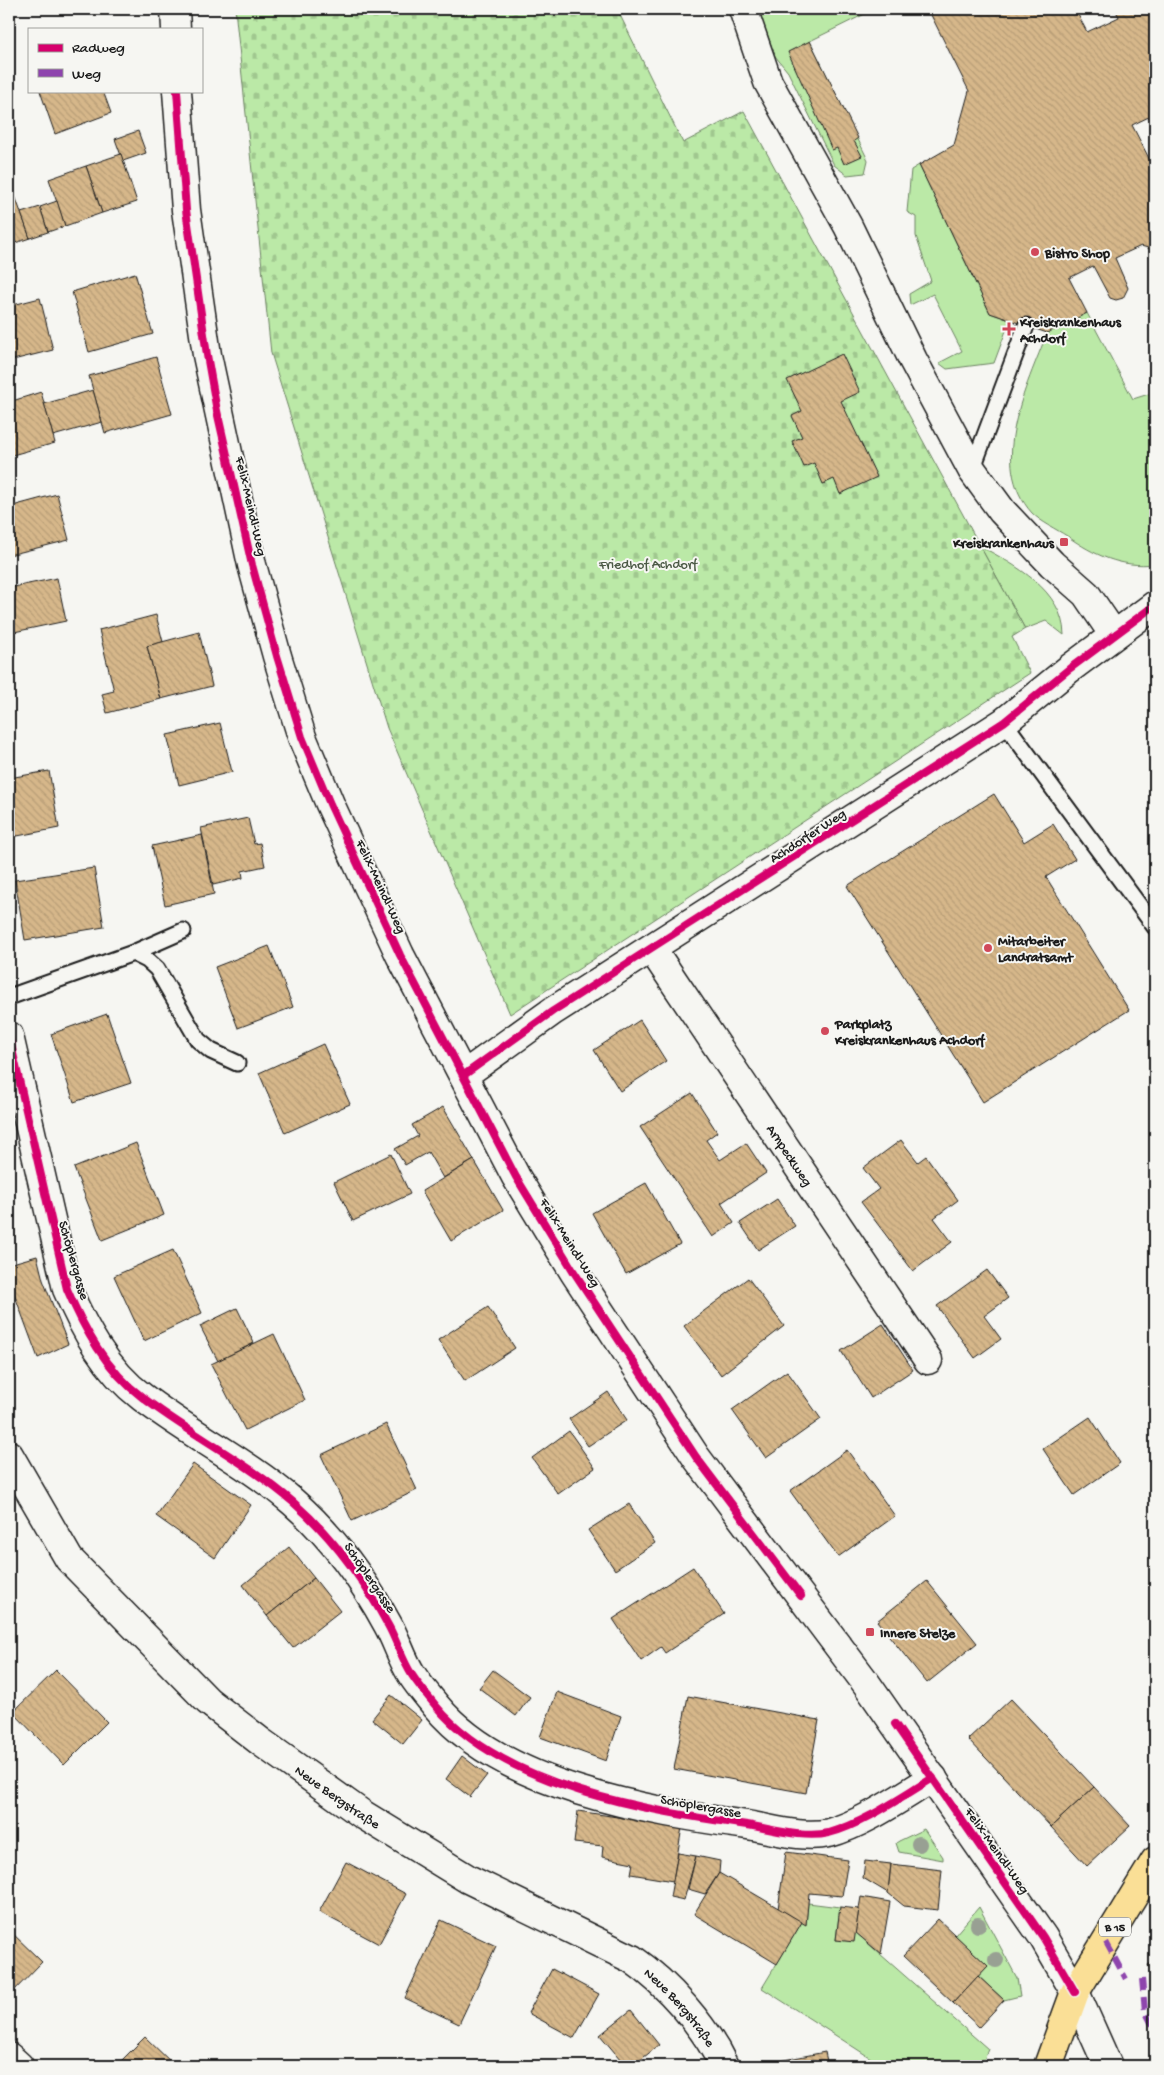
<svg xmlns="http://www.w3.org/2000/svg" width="1164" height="2075" font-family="'Gochi Hand',sans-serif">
<defs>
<pattern id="cemetery-stones" width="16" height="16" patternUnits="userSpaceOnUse" patternTransform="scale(1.25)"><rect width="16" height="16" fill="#bbe9a7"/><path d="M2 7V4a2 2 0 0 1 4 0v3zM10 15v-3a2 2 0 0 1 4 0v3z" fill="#a0c78f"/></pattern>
<pattern id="building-back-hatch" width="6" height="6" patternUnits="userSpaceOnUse" patternTransform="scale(1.25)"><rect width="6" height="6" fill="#d6b78a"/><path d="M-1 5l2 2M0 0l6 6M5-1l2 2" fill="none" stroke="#b79d76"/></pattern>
</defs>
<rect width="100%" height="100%" fill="#f6f6f2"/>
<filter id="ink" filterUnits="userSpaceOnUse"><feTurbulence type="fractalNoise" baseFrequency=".02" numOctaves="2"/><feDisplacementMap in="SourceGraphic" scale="10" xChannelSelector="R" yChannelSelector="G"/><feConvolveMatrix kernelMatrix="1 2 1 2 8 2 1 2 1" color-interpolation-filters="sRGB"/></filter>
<g filter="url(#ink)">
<!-- green -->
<g fill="#bbe9a7" stroke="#6c8262">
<polygon points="758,9 875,9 810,41 868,160 865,173 847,175 834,165 788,72 775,56"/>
<polygon points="919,165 990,313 1010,320 994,363 947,369 939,363 962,351 933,294 910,305 909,294 931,281 916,236 916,217 907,212 911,170"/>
<path d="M1087 313 1133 399 1155 392V564C1121 568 1094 555 1067 536 1056 529 1041 522 1032 513 987 463 1027 386 1047 333Z"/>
<path d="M980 546C1015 565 1063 590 1064 635L1046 621 1025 629Z"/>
<polygon points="924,1829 943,1857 943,1860 899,1852 896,1843 899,1841"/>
<polygon points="808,1903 840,1907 836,1940 855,1932 988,2049 982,2066 883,2066 762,1988 802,1922 806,1924"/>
<polygon points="979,1907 1017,1978 1020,1996 1004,2000 978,1976 988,1966 955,1935"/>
</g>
<!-- cemetery -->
<polygon fill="url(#cemetery-stones)" stroke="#6c8262" points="235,9 617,9 683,143 744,111 1025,629 1012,637 1030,673 510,1014 387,728 271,353"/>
<!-- building -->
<g fill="url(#building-back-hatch)" stroke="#1c1c1c">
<polygon points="928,9 1075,9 1087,32 1119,17 1115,9 1155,9 1155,114 1132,125 1155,170 1155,250 1141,246 1115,258 1128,288 1123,298 1116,300 1110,298 1093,266 1069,278 1087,313 1047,333 990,313 919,165 954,145 969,91"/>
<polygon points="810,41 858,138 854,141 862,156 844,164 837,148 832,150 788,52"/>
<polygon points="40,91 103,91 111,113 55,134"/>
<polygon points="138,131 146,153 123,161 115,139"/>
<polygon points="121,154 137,202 102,213 86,166"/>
<polygon points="86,166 102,213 65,226 49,179"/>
<polygon points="14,193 30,238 9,245 9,195"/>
<polygon points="57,201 65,226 48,232 40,207"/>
<polygon points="40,207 48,232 30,238 21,213"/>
<polygon points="135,273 153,334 89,352 72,292"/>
<polygon points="40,298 53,350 9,361 9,306"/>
<polygon points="842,354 860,392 841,401 877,477 840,494 834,479 823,484 814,463 804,467 792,441 802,437 792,416 802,411 787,380"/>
<polygon points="156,357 172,414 105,433 89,376"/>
<polygon points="93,390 102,422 53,436 44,404"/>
<polygon points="41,392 55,443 9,456 9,402"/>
<polygon points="57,494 69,540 9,555 9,507"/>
<polygon points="57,578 66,621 14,632 9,606 9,588"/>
<polygon points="156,615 163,642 147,646 161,699 107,713 102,694 114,691 99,630"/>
<polygon points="199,632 212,686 161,699 147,646"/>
<polygon points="220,723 232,772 179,785 167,735"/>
<polygon points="49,771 59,828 12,837 9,822 9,778"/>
<polygon points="994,794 1024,842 1053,824 1075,859 1046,877 1129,1010 983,1102 847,886"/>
<polygon points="248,818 254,844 260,843 265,866 242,871 243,878 213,885 201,828"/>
<polygon points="202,835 214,894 165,905 152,846"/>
<polygon points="94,868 104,927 25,940 15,880"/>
<polygon points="269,946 293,1007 238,1028 215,967"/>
<polygon points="107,1014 131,1083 74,1102 51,1034"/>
<polygon points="640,1020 666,1061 620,1091 594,1050"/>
<polygon points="323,1044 350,1104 285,1133 259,1073"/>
<polygon points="692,1093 717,1132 706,1140 720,1160 746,1143 766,1173 721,1203 734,1223 713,1237 640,1127"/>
<polygon points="443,1107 474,1160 443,1178 428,1152 405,1165 395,1149 418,1136 412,1125"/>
<polygon points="901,1140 918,1162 926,1156 958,1200 934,1218 952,1242 913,1271 861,1202 879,1189 863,1168"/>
<polygon points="136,1143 164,1215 102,1240 74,1168"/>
<polygon points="391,1154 410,1194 353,1221 334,1182"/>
<polygon points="474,1160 503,1210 451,1241 422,1191"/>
<polygon points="646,1183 680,1244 626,1274 592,1213"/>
<polygon points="777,1199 795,1226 758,1250 740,1223"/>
<polygon points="173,1250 202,1313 144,1341 114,1276"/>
<polygon points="37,1256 43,1280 68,1344 38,1358 9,1280 9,1264"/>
<polygon points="987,1270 1008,1298 984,1316 1001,1339 975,1358 937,1306"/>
<polygon points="748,1278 784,1326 721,1375 684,1326"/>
<polygon points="488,1307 515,1348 465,1381 438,1340"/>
<polygon points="237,1308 254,1343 218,1361 200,1326"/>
<polygon points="883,1324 913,1370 871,1398 841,1351"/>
<polygon points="274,1334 305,1400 245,1430 211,1364"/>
<polygon points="787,1371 821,1419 766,1458 732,1410"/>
<polygon points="608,1392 627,1420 588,1446 569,1419"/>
<polygon points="1090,1417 1120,1463 1074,1495 1043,1449"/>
<polygon points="386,1424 417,1490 352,1521 321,1455"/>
<polygon points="569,1431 595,1468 558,1494 532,1458"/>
<polygon points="847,1450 895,1516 838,1557 790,1491"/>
<polygon points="193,1464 251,1505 215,1558 156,1516"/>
<polygon points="629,1504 655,1543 615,1570 588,1530"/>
<polygon points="289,1547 314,1578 267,1616 243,1585"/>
<polygon points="693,1567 724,1614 665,1653 661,1647 641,1661 613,1619"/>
<polygon points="314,1578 340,1611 293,1648 267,1616"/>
<polygon points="927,1581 977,1643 927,1683 877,1621"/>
<polygon points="56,1670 107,1722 64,1765 13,1712"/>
<polygon points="493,1670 530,1697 516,1716 479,1688"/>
<polygon points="557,1692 621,1716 606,1761 540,1737"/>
<polygon points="391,1695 422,1720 403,1744 372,1719"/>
<polygon points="688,1696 819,1720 806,1793 674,1769"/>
<polygon points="1011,1699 1094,1787 1051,1827 968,1739"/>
<polygon points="462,1756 487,1775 470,1797 446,1779"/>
<polygon points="1094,1787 1130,1826 1087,1866 1051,1827"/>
<polygon points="578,1811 682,1827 673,1881 631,1874 633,1863 602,1857 603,1846 574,1843"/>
<polygon points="786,1852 848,1860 842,1896 809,1893 806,1925 778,1909"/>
<polygon points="678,1853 696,1856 684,1900 670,1897"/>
<polygon points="696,1856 720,1861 719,1873 705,1894 688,1889"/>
<polygon points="865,1861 891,1864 888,1893 863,1878"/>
<polygon points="346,1862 406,1894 379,1944 319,1912"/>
<polygon points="891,1864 942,1870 938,1910 904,1906 888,1893"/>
<polygon points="719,1873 802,1922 777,1964 694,1914"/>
<polygon points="861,1897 890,1902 881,1954 855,1932"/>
<polygon points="840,1907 859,1909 854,1942 836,1940"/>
<polygon points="938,1919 988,1966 953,2003 903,1956"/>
<polygon points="441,1920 496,1946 459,2024 405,1998"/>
<polygon points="9,1930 42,1962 9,1996"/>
<polygon points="1155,1960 1155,1976 1148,1965"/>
<polygon points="552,1969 599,1994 574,2038 528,2013"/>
<polygon points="978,1976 1004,2000 979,2027 953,2003"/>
<polygon points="631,2010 659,2045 633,2066 626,2066 600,2035"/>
<polygon points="145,2037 175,2066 116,2066"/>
<polygon points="825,2052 828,2066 780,2066 779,2061"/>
</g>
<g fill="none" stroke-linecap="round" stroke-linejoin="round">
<!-- service casing -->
<g stroke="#1c1c1c" stroke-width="19">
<g id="service">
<polyline points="972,470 1026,326"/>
<polyline points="1004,722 1155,927"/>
<polyline points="133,953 183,931"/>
<polyline points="9,997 133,953 147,960 157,969 198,1040 211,1051 237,1063"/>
</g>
</g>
<!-- minor casing -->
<g stroke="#1c1c1c" stroke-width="31">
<g id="minor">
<polyline points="175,9 176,29"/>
<polyline points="743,9 768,82 848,226 913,360 972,470 1002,511 1052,564 1086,594 1114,635"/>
<polyline points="177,91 186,210 207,355 252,565 277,656 302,737 330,804 400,955 516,1177 574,1272 696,1457 866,1683 1043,1937 1075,1992 1108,2066"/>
<path id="s1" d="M652 949 928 1360"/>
<path d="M9 1036 67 1289C84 1329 106 1370 142 1397 190 1434 247 1462 293 1502 332 1536 363 1579 388 1625 397 1641 402 1660 412 1675 419 1686 428 1696 436 1706 503 1787 648 1811 747 1825 772 1829 804 1839 829 1833 865 1823 901 1797 933 1778"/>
<polyline points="464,1075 553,1011 1004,722 1069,669 1155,605"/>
<polyline points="9,2057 19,2066"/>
</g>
</g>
<!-- tertiary casing -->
<g stroke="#1c1c1c" stroke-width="31">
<g id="tertiary">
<path id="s2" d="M9 1455 69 1559 208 1701 261 1742 362 1814 468 1879 632 1959C668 1984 705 2026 724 2066"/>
</g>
</g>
<!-- primary casing -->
<g stroke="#1c1c1c" stroke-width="31">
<polyline id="primary" points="1048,2066 1075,1992 1155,1861"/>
</g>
<!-- service -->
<use href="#service" stroke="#f6f6f2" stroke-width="15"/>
<!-- minor -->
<use href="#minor" stroke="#f6f6f2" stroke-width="28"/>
<!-- tertiary -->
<use href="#tertiary" stroke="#f6f6f2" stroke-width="28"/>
<!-- primary -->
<use href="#primary" stroke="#fadf96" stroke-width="28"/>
<!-- quiet -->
<g stroke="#8e44ad" stroke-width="6" stroke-dasharray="12 6" stroke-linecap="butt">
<polyline points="1106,1942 1126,1979"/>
<polyline points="1142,1979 1145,2011 1155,2030"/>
</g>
<!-- cycleway casing -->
<g stroke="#f6f6f2" stroke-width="11">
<g id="cycleway">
<polyline points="177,91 186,210 207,355 217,411 252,565 277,656 302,737 330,804 400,955 516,1177 574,1272 696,1457 801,1596"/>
<path d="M9 1036 67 1289C84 1329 106 1370 142 1397 190 1434 247 1462 293 1502 332 1536 363 1579 388 1625 397 1641 402 1660 412 1675 419 1686 428 1696 436 1706 503 1787 648 1811 747 1825 772 1829 804 1839 829 1833 865 1823 901 1797 933 1778"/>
<polyline points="464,1075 553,1011 1004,722 1069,669 1155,605"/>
<polyline points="895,1724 1043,1937 1075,1992"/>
</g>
</g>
<!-- cycleway -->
<use href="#cycleway" stroke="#d6006c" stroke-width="8"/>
</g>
<!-- trees -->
<g fill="#98a093">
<circle cx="919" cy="1844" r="8"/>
<circle cx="978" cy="1925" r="8"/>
<circle cx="996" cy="1960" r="8"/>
</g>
</g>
<!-- markers -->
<g fill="#d1495b" stroke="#f6f6f2" stroke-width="2">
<circle cx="1035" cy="252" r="5"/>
<path d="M1006.5 321.5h5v5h5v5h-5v5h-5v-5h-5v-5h5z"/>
<rect x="1059" y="537" width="10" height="10" rx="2.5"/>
<circle cx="988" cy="948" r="5"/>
<circle cx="825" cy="1031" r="5"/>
<rect x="865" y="1627" width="10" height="10" rx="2.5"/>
</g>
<g text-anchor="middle" stroke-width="4" stroke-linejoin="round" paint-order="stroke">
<!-- shield labels -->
<rect fill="#f6f6f2" stroke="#5d5d5c" stroke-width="1" x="1099" y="1917.5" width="32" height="19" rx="4"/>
<g font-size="12" font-weight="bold" fill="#1c1c1c">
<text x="1115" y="1931">B 15</text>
</g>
<!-- poi labels -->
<g font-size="14" font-weight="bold" fill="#1c1c1c" stroke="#f6f6f2" text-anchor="start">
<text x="1045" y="257">Bistro Shop</text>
<text x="1020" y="326">Kreiskrankenhaus<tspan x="1020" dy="16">Achdorf</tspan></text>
<text x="1054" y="547" text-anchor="end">Kreiskrankenhaus</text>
<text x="998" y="945">Mitarbeiter<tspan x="998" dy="16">Landratsamt</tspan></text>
<text x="835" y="1028">Parkplatz<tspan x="835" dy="16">Kreiskrankenhaus Achdorf</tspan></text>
<text x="880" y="1637">Innere Stelze</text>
</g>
<!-- street labels -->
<g font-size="14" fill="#1c1c1c" stroke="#f6f6f2">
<text transform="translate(252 506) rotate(77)" y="5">Felix-Meindl-Weg</text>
<text transform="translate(807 835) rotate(-33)" y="5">Achdorfer Weg</text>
<text transform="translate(382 886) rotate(65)" y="5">Felix-Meindl-Weg</text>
<text dy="5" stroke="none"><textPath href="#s1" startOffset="248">Arnpeckweg</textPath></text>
<text transform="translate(571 1242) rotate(58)" y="5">Felix-Meindl-Weg</text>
<text transform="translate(75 1260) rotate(74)" y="5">Schöplergasse</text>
<text transform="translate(371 1577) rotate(56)" y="5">Schöplergasse</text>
<text dy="5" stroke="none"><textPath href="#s2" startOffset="480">Neue Bergstraße</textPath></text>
<text transform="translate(701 1805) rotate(10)" y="5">Schöplergasse</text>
<text transform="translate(998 1850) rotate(55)" y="5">Felix-Meindl-Weg</text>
<text dy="5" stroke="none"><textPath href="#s2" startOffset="885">Neue Bergstraße</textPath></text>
</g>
<!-- park labels -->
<g font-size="14" fill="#4c5a46" stroke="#f6f6f2">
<text x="648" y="568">Friedhof Achdorf</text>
</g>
</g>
<!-- margin -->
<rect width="1164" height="2075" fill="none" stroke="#f6f6f2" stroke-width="30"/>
<rect x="15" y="15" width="1134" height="2045" fill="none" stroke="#1c1c1c" stroke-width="2" filter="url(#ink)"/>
<!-- legend -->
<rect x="28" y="28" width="175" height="65" fill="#f6f6f2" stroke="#9f9f9c"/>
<rect x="38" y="44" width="25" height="8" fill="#d6006c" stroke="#9f9f9c"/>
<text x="72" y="52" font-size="15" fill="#1c1c1c">Radweg</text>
<rect x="38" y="69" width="25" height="8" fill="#8e44ad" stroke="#9f9f9c"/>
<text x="72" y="78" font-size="15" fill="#1c1c1c">Weg</text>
</svg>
